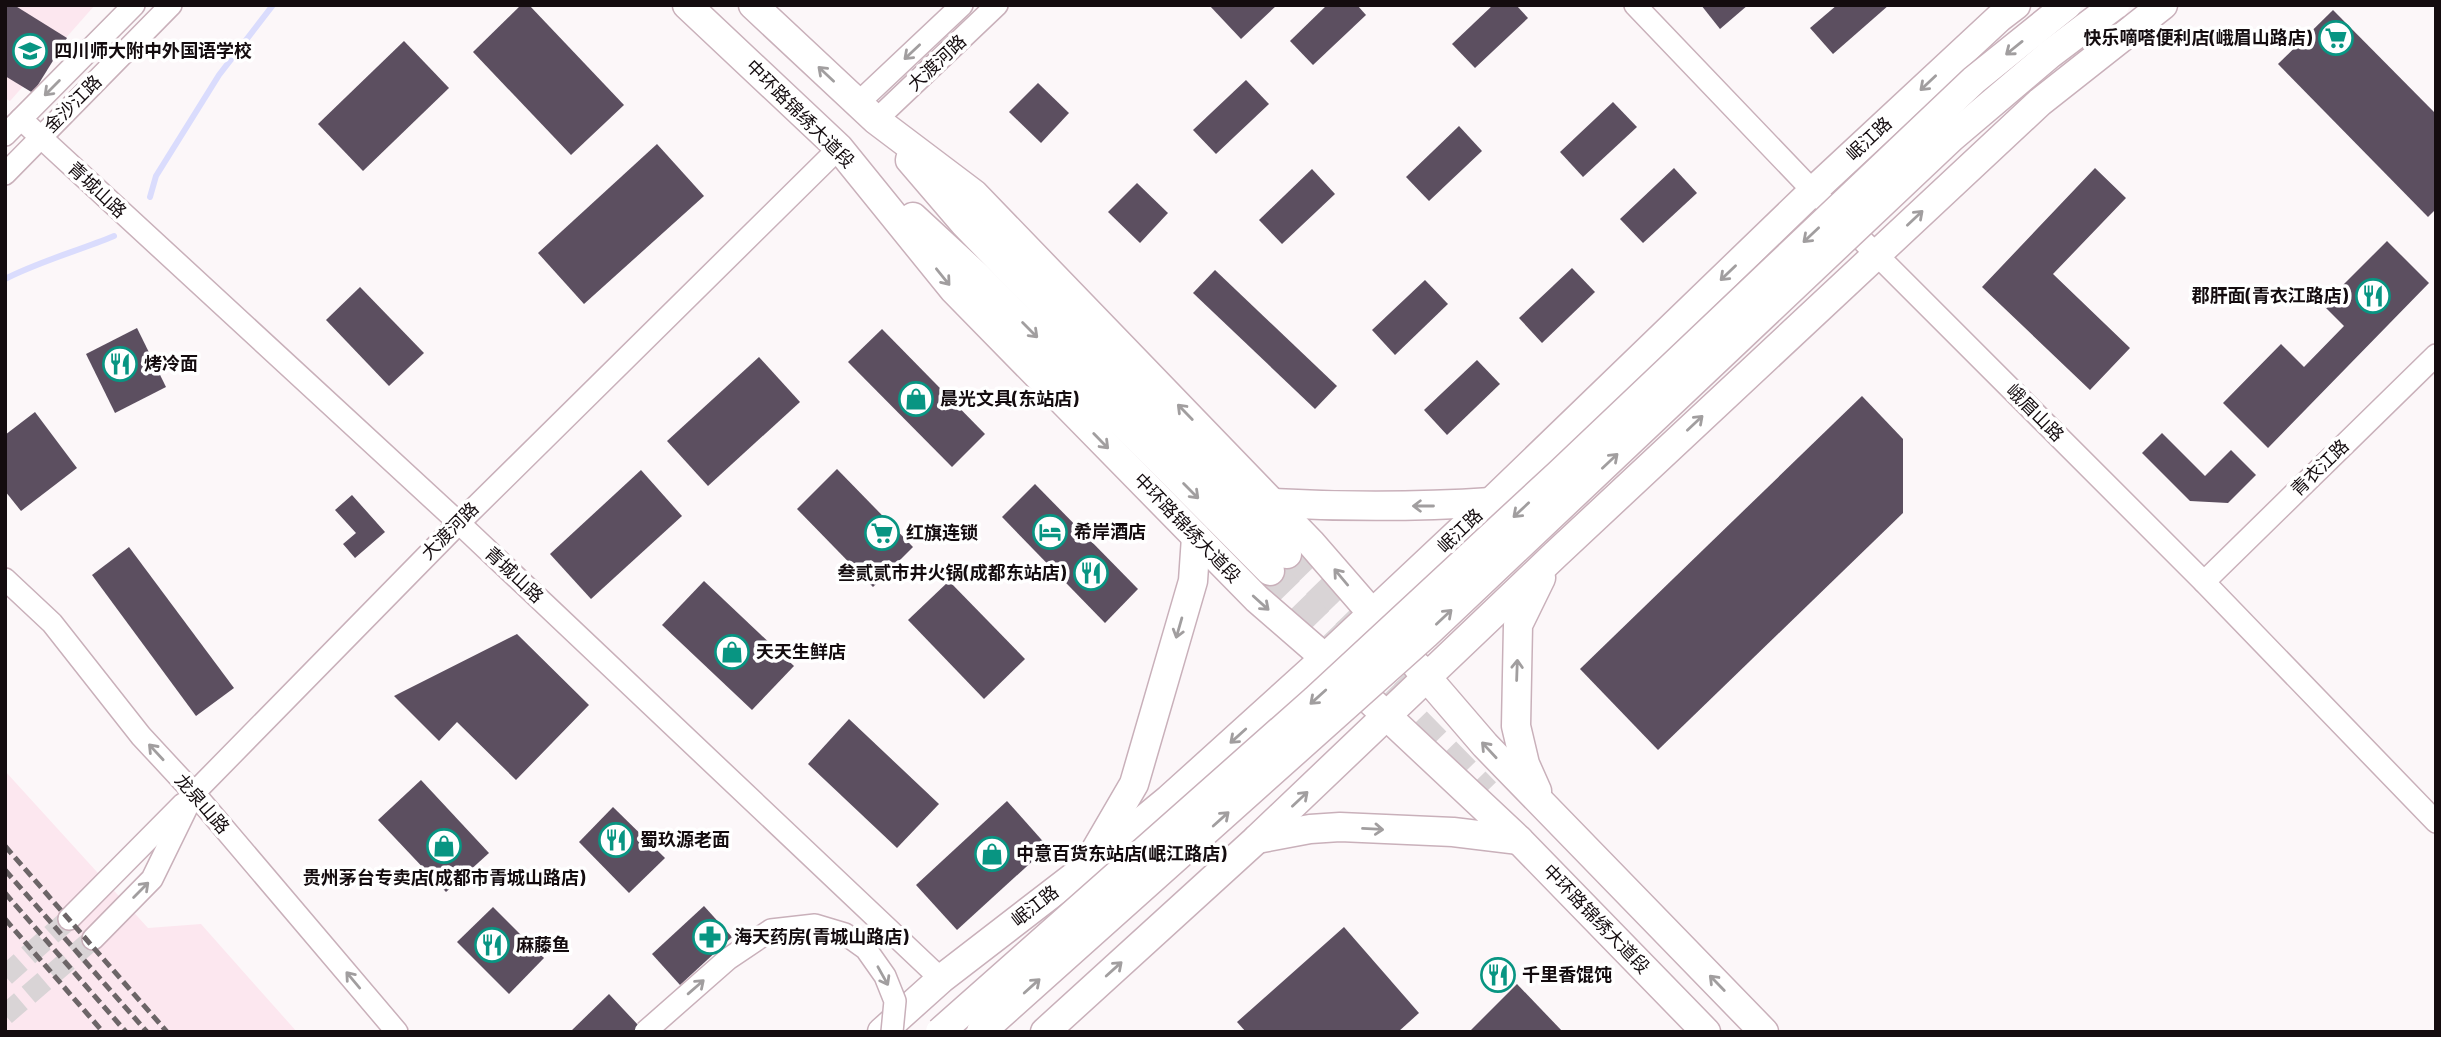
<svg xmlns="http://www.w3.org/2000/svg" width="2441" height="1037" font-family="Barlow,'Noto Sans SC',sans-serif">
<rect width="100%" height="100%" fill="#fcf7f9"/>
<!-- built -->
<g fill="#fce7ef">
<polygon points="5,5 95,5 10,101 5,98"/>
<polygon points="5,771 148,928 201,924 297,1032 5,1032"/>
</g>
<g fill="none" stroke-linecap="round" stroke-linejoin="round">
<!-- stream -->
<g stroke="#dadcfd" stroke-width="6">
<polyline points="150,197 156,176 219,75 273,5"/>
<path d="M5 279C40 261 78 251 114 236"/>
</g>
</g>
<!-- building -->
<g fill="#5c4f60">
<polygon points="5,5 14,5 67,38 33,93 5,76"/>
<polygon points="521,5 529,5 624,105 571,155 473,52"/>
<polygon points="1209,5 1277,5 1241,39"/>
<polygon points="1327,5 1357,5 1366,15 1313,65 1290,41"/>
<polygon points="1493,5 1516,5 1528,18 1475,68 1452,44"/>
<polygon points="1701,5 1748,5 1720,29"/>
<polygon points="1837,5 1889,5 1833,54 1810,28"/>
<polygon points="2333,10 2436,114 2436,209 2428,217 2278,64"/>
<polygon points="404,41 449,88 363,171 318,124"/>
<polygon points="1246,80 1269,104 1216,154 1193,130"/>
<polygon points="1038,83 1069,113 1041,143 1009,112"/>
<polygon points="1613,102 1637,127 1583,177 1560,152"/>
<polygon points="1459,126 1482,151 1429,201 1406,177"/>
<polygon points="657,144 704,196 584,304 538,253"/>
<polygon points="1674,168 1697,193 1643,243 1620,219"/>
<polygon points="2095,168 2126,198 2053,274 2130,348 2090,390 1982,287"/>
<polygon points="1312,169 1335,194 1282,244 1259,220"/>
<polygon points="1137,183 1168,213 1140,243 1108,212"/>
<polygon points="2387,241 2429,283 2268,448 2223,403 2281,344 2304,367 2344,326 2323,305"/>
<polygon points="1572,268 1595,292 1542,343 1519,318"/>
<polygon points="1215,270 1337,386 1315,409 1193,293"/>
<polygon points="1425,280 1448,304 1395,355 1372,330"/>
<polygon points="360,287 424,353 389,386 326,320"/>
<polygon points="137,328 166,387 115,413 86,354"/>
<polygon points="882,329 985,434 952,467 848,362"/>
<polygon points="759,357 800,402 708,486 667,441"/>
<polygon points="1477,360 1500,384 1447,435 1424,410"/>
<polygon points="1862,396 1903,439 1903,513 1658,750 1580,669"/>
<polygon points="35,412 77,468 21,511 5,491 5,435"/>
<polygon points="2162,433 2205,476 2231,450 2256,475 2228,503 2190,501 2142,453"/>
<polygon points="837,469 913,547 873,587 797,509"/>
<polygon points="641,470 682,516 591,599 550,554"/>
<polygon points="1035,484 1138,589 1105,623 1002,517"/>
<polygon points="352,495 385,532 355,558 343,544 356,533 335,510"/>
<polygon points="129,547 234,688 196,716 92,575"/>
<polygon points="704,581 794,666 752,710 662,625"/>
<polygon points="949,581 1025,659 984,699 908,620"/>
<polygon points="517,634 589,705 516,780 457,722 439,741 394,696"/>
<polygon points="849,719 939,804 897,848 808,764"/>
<polygon points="421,780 489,853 446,892 378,820"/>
<polygon points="1007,801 1048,847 957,930 916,885"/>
<polygon points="613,807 665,858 629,893 579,842"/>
<polygon points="704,906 732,937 680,985 652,954"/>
<polygon points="493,907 544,958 509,994 457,942"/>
<polygon points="1344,927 1419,1013 1398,1032 1246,1032 1237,1022"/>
<polygon points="1517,984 1563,1032 1469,1032"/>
<polygon points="609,994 640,1027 635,1032 570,1032"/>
</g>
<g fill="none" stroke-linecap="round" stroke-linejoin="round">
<!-- minor-tunnel -->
<g stroke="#d9d4d6" stroke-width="21" stroke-dasharray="21 10" stroke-linecap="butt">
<polyline points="5,976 69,919"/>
<polyline points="5,1015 93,939"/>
</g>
<!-- major-tunnel -->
<g stroke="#d9d4d6" stroke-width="28" stroke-dasharray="28 14" stroke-linecap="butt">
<polyline points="1287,554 1433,704"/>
<polyline points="1270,571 1486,792"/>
</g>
<!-- minor casing -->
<g stroke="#c9b0ba" stroke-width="24">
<g id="minor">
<polyline points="1635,5 1813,191 2204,582 2436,822"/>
<polyline points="857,104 962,5"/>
<polyline points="21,119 459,523 941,979"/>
<polyline points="876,120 997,5"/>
<polyline points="5,135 134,5"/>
<polyline points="5,174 171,5"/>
<polyline points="5,579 52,623 141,736 194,793 397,1032"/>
<polyline points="2204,582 2436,355"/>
<polyline points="69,919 183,804"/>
<polyline points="93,939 152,879 194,793 459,523 839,148"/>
</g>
</g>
<!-- major casing -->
<g stroke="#c9b0ba" stroke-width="31">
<g id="major">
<polyline points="687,5 839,148 954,290 1257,599 1325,658 1519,840 1706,1032"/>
<polyline points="753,5 876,120 974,194 1311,543 1384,627"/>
<polyline points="910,160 964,223 1287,554"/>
<polyline points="913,217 978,277 1270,571"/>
<path d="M1273 503C1346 507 1418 507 1491 502"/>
<polyline points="1417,666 1485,745 1764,1032"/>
<polyline points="1537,791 1525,764 1516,726 1518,625 1541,578"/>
<polyline points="1257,839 1310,829 1340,827 1453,832 1519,840"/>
<polyline points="1095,851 1134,784 1193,581 1196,537"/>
<polyline points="882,1032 941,979 1085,868 1169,799 1325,658 1491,502 1813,191 1999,18 2016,5"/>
<polyline points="1045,1032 1257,839 1555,555 2040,102 2163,5"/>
</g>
</g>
<!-- minor -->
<use href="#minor" stroke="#fff" stroke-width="21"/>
<!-- major -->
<use href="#major" stroke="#fff" stroke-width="28"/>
<!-- rail -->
<g stroke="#6c6567" stroke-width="5" stroke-dasharray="10 5" stroke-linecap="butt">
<polyline points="5,846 167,1032"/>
<polyline points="5,870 147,1032"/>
<polyline points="5,893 126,1032"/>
<polyline points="5,919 103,1032"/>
</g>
<!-- minor-bridge casing -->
<g stroke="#c9b0ba" stroke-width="24" stroke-linecap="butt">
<polyline id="minor-bridge" points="645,1032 728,959 771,930 815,925 845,934 866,949 885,976 895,1001 892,1032"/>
</g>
<!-- major-bridge casing -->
<g stroke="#c9b0ba" stroke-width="31" stroke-linecap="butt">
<g id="major-bridge">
<polyline points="940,1032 1315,700 1559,474 1974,80 2067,5"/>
<polyline points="981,1032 1426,634 1951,138 2050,54 2115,5"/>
</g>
</g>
<!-- minor-bridge -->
<use href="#minor-bridge" stroke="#fff" stroke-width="21"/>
<!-- major-bridge -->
<use href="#major-bridge" stroke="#fff" stroke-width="28"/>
</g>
<!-- one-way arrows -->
<defs><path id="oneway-shaft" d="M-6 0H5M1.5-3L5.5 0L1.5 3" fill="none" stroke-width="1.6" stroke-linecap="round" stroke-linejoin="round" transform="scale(1.75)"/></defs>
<g stroke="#a19e9f">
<use href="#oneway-shaft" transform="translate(2014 48) rotate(141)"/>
<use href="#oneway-shaft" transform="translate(912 52) rotate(137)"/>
<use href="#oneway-shaft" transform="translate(826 74) rotate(-137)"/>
<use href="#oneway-shaft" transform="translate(1928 83) rotate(137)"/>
<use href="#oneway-shaft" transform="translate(52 88) rotate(135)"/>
<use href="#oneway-shaft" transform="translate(1915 218) rotate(-43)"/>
<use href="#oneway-shaft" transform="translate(1811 235) rotate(137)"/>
<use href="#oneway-shaft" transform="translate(1728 273) rotate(136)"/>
<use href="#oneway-shaft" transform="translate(943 277) rotate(51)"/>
<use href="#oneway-shaft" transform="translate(1030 330) rotate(45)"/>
<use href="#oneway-shaft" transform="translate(1185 412) rotate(-134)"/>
<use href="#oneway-shaft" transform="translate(1695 423) rotate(-43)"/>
<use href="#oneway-shaft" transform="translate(1101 441) rotate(46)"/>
<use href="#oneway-shaft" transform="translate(1610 461) rotate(-43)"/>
<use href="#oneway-shaft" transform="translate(1191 491) rotate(45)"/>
<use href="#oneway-shaft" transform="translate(1423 506) rotate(180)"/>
<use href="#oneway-shaft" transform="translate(1521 510) rotate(137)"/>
<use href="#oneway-shaft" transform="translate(1341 577) rotate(-130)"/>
<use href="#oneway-shaft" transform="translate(1261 603) rotate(42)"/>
<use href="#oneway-shaft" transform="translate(1444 617) rotate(-43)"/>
<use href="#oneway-shaft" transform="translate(1179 628) rotate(106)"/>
<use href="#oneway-shaft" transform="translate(1517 670) rotate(-88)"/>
<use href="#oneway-shaft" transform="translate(1318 697) rotate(138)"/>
<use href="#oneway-shaft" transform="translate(1238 736) rotate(138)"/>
<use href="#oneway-shaft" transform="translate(1489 750) rotate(-133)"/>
<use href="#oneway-shaft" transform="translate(156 752) rotate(-133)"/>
<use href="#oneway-shaft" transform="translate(1300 799) rotate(-43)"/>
<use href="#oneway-shaft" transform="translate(1221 819) rotate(-42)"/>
<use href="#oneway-shaft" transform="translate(1373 829) rotate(3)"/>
<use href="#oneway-shaft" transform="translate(141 890) rotate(-45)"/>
<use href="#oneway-shaft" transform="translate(1114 969) rotate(-42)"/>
<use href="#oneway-shaft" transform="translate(883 976) rotate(61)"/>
<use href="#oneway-shaft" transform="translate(353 980) rotate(-130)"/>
<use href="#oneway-shaft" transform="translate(1717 983) rotate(-134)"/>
<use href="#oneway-shaft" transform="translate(1032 986) rotate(-42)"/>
<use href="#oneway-shaft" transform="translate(696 987) rotate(-41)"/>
</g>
<!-- icons -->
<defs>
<g id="supermarket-ring" transform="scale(1.75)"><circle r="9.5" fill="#fff" stroke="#089582" stroke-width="1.5"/><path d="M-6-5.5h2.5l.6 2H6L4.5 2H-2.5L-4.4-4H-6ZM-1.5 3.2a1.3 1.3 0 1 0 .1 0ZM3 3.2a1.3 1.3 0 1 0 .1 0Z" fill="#089582"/></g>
<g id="school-ring" transform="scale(1.75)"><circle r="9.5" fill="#fff" stroke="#089582" stroke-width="1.5"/><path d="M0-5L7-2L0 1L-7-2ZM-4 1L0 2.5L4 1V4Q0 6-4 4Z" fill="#089582"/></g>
<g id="restaurant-ring" transform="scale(1.75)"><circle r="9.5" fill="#fff" stroke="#089582" stroke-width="1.5"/><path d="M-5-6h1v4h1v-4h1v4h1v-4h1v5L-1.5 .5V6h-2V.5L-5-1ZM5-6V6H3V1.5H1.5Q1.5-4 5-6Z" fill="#089582"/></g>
<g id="shop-ring" transform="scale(1.75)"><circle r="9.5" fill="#fff" stroke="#089582" stroke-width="1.5"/><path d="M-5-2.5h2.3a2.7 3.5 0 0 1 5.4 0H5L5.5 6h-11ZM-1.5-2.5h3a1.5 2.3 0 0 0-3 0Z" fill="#089582"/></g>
<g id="hotel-ring" transform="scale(1.75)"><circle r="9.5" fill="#fff" stroke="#089582" stroke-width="1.5"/><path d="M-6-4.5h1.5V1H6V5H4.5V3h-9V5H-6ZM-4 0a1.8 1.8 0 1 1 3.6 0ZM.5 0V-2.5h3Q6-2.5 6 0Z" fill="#089582"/></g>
<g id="pharmacy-ring" transform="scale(1.75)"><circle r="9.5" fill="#fff" stroke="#089582" stroke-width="1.5"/><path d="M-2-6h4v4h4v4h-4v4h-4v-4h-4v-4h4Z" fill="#089582"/></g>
</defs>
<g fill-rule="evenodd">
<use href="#supermarket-ring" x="2336" y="38"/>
<use href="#school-ring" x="30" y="51"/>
<use href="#restaurant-ring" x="2373" y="296"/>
<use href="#restaurant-ring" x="120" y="364"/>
<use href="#shop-ring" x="916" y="399"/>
<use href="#hotel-ring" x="1050" y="532"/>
<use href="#supermarket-ring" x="882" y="533"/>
<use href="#restaurant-ring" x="1091" y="573"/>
<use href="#shop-ring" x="732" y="652"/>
<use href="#restaurant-ring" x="616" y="840"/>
<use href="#shop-ring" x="444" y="846"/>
<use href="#shop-ring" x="992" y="854"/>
<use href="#pharmacy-ring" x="710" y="937"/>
<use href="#restaurant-ring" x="492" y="945"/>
<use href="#restaurant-ring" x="1498" y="975"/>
</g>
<g text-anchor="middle" stroke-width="7" stroke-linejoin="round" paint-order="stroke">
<!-- poi labels -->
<g font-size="18" font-weight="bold" fill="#140c0f" stroke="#fff" text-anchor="start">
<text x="2312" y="44" text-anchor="end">快乐嘀嗒便利店(峨眉山路店)</text>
<text x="54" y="57">四川师大附中外国语学校</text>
<text x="2348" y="302" text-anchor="end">郡肝面(青衣江路店)</text>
<text x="144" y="370">烤冷面</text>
<text x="940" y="405">晨光文具(东站店)</text>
<text x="1074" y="538">希岸酒店</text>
<text x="906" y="539">红旗连锁</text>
<text x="1066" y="579" text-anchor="end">叁贰贰市井火锅(成都东站店)</text>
<text x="756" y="658">天天生鲜店</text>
<text x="640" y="846">蜀玖源老面</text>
<text x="1016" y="860">中意百货东站店(岷江路店)</text>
<text x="444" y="884" text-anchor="middle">贵州茅台专卖店(成都市青城山路店)</text>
<text x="734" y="943">海天药房(青城山路店)</text>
<text x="516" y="951">麻藤鱼</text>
<text x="1522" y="981">千里香馄饨</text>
</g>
<!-- street labels -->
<g font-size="18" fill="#140c0f" stroke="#fff">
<text transform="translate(937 63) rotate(-43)" y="6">大渡河路</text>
<text transform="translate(73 104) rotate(-45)" y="6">金沙江路</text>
<text transform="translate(800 114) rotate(45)" y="6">中环路锦绣大道段</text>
<text transform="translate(1869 139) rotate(-43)" y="6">岷江路</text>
<text transform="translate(97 190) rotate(43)" y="6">青城山路</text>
<text transform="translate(2035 413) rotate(45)" y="6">峨眉山路</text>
<text transform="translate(2320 468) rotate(-44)" y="6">青衣江路</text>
<text transform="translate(1187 528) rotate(46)" y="6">中环路锦绣大道段</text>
<text transform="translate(450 531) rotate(-45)" y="6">大渡河路</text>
<text transform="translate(1460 531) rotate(-44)" y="6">岷江路</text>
<text transform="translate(514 575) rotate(43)" y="6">青城山路</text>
<text transform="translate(202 804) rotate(49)" y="6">龙泉山路</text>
<text transform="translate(1035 906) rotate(-38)" y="6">岷江路</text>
<text transform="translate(1596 919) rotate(46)" y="6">中环路锦绣大道段</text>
</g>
</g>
<!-- border -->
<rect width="2441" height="1037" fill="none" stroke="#140c0f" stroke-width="14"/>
</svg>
